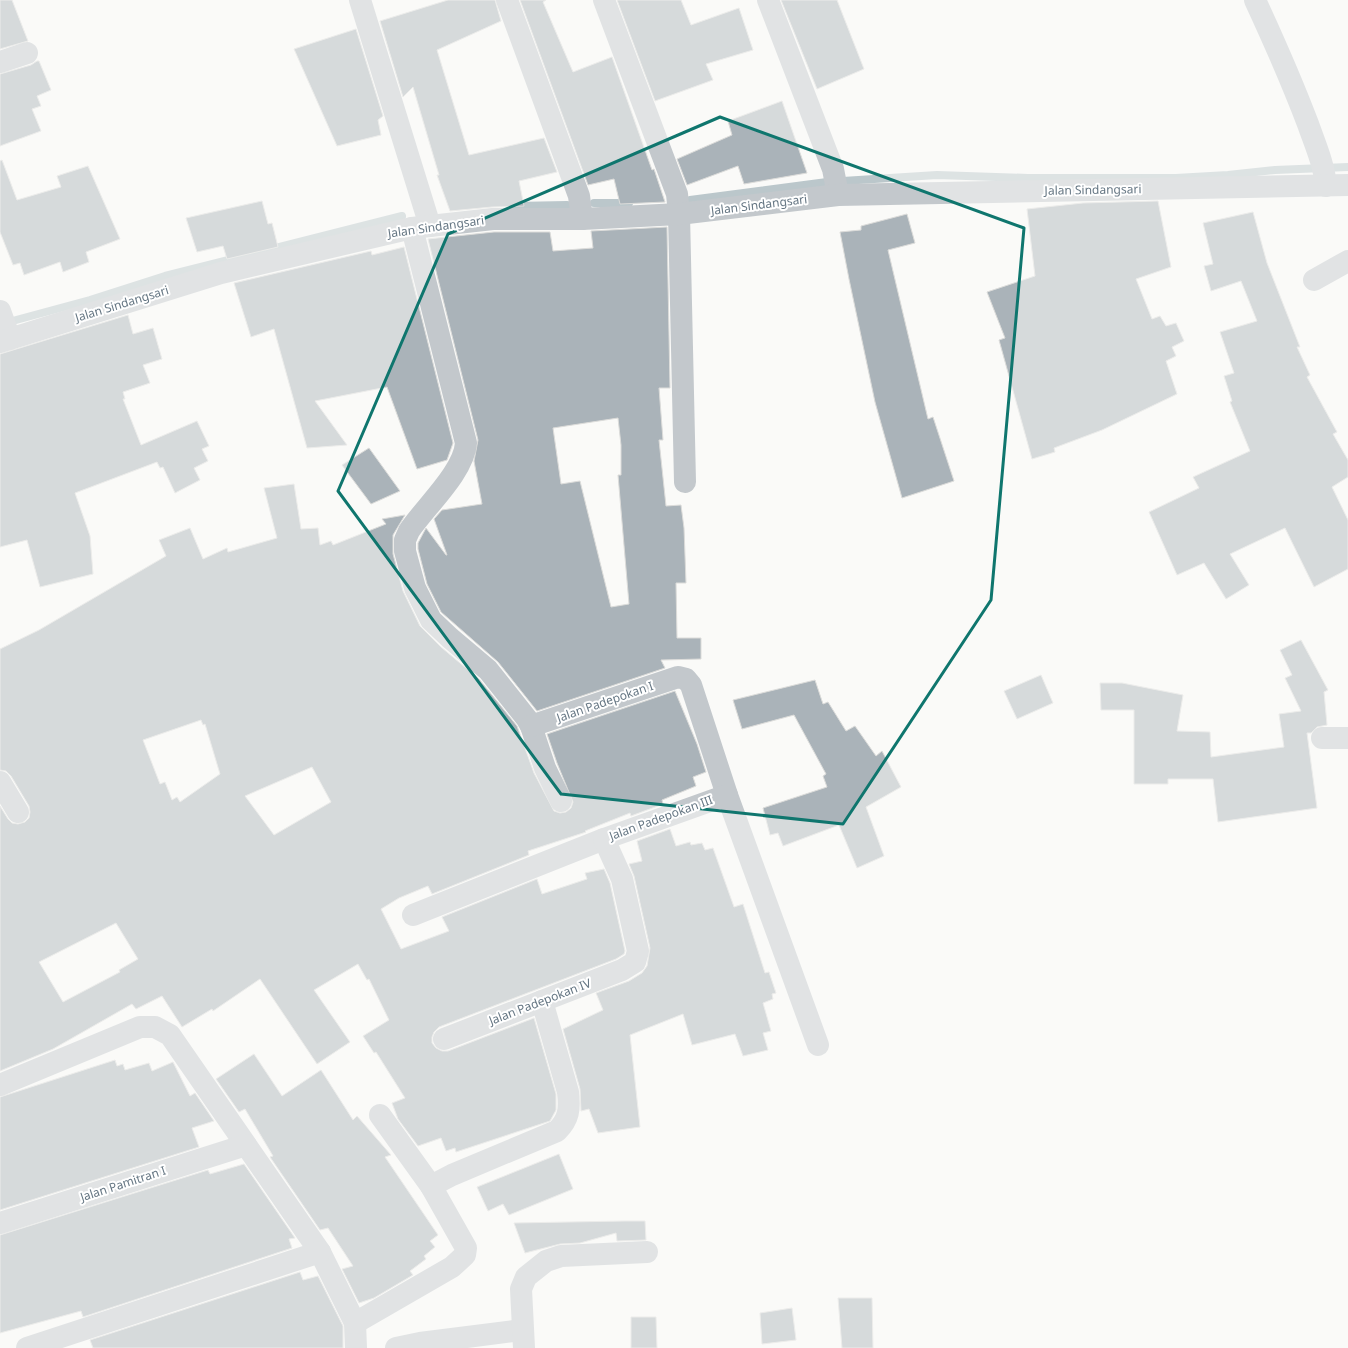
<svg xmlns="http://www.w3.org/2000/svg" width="1348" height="1348" font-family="'Noto Sans',sans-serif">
<rect width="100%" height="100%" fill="#fafaf8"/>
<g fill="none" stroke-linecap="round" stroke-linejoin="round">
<!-- stream -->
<g stroke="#bbc7cb" stroke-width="8">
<polyline points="690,200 827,182 937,175 1028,178 1176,178 1228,175 1275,170 1348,167"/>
<polyline points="594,203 629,203"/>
<polyline points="514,206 567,205"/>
<polyline points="5,323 90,300 165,276 402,216"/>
</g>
</g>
<!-- building -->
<g fill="#aab3b9" stroke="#dcdcda" fill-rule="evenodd">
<polygon points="0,0 12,0 28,41 0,49"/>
<polygon points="448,0 495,0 501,21 437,50 469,155 544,138 557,172 519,181 524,206 492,207 450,211 437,175 439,175 413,87 403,97 380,21"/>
<polygon points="520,0 546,0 543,2 573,72 612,57 652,170 654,169 665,202 620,204 614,179 588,185"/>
<polygon points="617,0 681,0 691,25 739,8 753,50 706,64 713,80 655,101"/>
<polygon points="781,0 837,0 864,69 817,89"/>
<polygon points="356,29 383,116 378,120 381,135 337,146 294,49"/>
<polygon points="37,61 39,61 51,90 37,96 41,106 32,109 41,131 0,146 0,74 31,65"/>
<polygon points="782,101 807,173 744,184 738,166 687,185 677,159 732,135 728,121"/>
<polygon points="2,160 17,200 61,187 57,176 88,166 120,239 86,252 89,262 63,272 60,262 24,275 20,263 13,265 0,232 0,161"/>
<polygon points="262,201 268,224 272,223 278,247 227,259 223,246 197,252 186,218"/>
<polygon points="1158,201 1171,267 1136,279 1152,319 1160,316 1166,326 1176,323 1184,341 1172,347 1176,356 1166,361 1177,394 1102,430 1054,448 1055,452 1032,459 999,340 1005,338 987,292 1035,276 1027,209 1083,203"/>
<polygon points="1253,212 1267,263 1300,347 1297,347 1310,375 1307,377 1337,432 1333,434 1348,460 1348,477 1332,487 1348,520 1348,569 1314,587 1285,528 1230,554 1249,585 1226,599 1204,563 1177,575 1149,512 1199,488 1193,477 1250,451 1230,402 1232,401 1224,376 1234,373 1220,332 1257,321 1241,281 1211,291 1204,266 1213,264 1203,223"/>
<polygon points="907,214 915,243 888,250 928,419 933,417 954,481 902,498 875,402 849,279 840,232 861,230 861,226"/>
<path d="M667 227 670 388H659L663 440H659L666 506 681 505 684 528 686 583H676L677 638H701V659L661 660 665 668 537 711 498 662 441 612 427 584 418 549V543L426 528 446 555H447L434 519 442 510 482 504 474 461 478 440 428 239 494 232H550L553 251 593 248 591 231ZM618 418 621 445V475H618L629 604 611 607 580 481 561 484 553 428Z"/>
<polygon points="404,247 453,443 447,460 417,469 387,387 315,401 347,445 307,448 274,329 251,337 234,283 371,251 372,255"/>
<polygon points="128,315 133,334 153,328 162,359 143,365 150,383 123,392 125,399 123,399 141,445 197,421 209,446 202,449 208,461 194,468 200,480 175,493 163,467 160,468 157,462 75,493 90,536 93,574 40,587 27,540 0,547 0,354"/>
<polygon points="369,448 400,491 371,504 342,465"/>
<path d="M294 484 301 529 318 528 320 545 331 541 333 545 386 524 382 519 405 515 393 535V554L403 591 420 626 441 647 479 679 517 726 534 773 554 811 560 813 566 812 571 808 573 802 557 763 547 734 675 691 697 744 706 772 693 777 696 786 662 800 663 804 631 816 630 813 585 831 586 832 528 851 529 855 432 894 428 886 399 898 381 909 401 949 449 931 442 917 537 879 542 894 587 879 585 873 604 869 610 883 625 951 624 954 616 959 439 1027 434 1032 432 1037V1043L436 1048 442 1051H448L534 1018 556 1094V1110L550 1121 456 1152 455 1148 446 1151 441 1138 418 1146 398 1119 392 1103 405 1098 376 1052 374 1053 363 1036 389 1020 369 979 367 980 358 964 314 990 350 1042 317 1064 260 979 213 1011 212 1009 182 1027 162 996 136 1009 132 1004 53 1049 0 1071V806L8 819 12 823 18 824 25 822 29 818 30 812 29 806 11 776 6 771 0 770V649L39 630 166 556 159 540 190 528 203 559 227 548 228 552 277 538 264 488ZM201 720 203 725 205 724 220 774 180 802 177 797 172 800 165 782 160 784 143 740ZM312 767 331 802 274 835 245 796ZM116 923 138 959 119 970 120 972 63 1002 39 962Z"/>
<polygon points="1301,640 1328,690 1324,692 1327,725 1317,727 1311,733 1307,733 1317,808 1218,822 1213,779 1168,779 1168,784 1134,784 1134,710 1101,710 1100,683 1122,683 1183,695 1177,731 1210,732 1211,757 1284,747 1279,714 1301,711 1285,678 1292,675 1280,650"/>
<polygon points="1041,675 1053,703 1017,719 1004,691"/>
<polygon points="815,680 823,704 828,702 846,731 855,726 876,756 882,751 901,787 866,807 884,856 857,868 839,825 783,846 778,833 770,835 763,808 827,787 823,776 826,774 794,715 742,729 733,700"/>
<polygon points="670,829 676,846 690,842 691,845 702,843 705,850 713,848 734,907 743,904 765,973 769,972 776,993 772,994 773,999 763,1003 771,1031 763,1033 768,1050 743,1056 735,1034 692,1045 683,1014 630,1035 640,1127 598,1133 589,1109 581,1111 580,1089 563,1029 603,1010 596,993 629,981 642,973 647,966 650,948 634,876 629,864 642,861 637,841"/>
<polygon points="254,1054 282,1096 321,1070 353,1120 357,1116 391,1155 385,1157 438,1235 430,1241 435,1247 424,1256 426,1259 410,1271 413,1275 374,1298 359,1303 342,1269 353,1266 328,1228 320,1230 270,1157 273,1156 245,1109 239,1112 216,1079"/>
<polygon points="115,1060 117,1066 123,1064 125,1070 149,1063 152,1071 173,1062 190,1096 195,1093 214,1121 192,1128 199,1147 0,1210 0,1097"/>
<polygon points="559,1154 573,1189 509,1215 503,1204 488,1211 477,1187"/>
<polygon points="244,1164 295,1238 289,1239 292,1248 83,1317 81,1311 0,1333 0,1235 208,1170 210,1174"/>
<polygon points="625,1221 645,1221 646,1240 617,1241 616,1233 580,1243 560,1244 525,1253 514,1223"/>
<polygon points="300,1272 303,1280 318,1276 343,1326 343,1348 93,1348 90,1340"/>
<polygon points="838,1298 872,1298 873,1348 842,1348"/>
<polygon points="792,1308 796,1340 762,1344 760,1313"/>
<polygon points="631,1317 656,1317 657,1348 631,1348"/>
</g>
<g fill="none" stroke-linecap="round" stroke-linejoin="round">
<!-- minor -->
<g stroke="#c3c8cc" stroke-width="22">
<polyline points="360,0 430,226"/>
<polyline points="507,0 579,196 582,219"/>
<polyline points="604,0 677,194 679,214 685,482"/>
<polyline points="768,0 833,169 838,195"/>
<path d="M1255 0C1274 41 1292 82 1308 124 1315 144 1324 164 1326 186"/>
<polyline points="0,62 27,53"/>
<path d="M412 228 466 443C464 472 425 507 409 531L405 540V551L415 588 431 620 450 638 488 670 527 719 531 726 545 768 561 801"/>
<polyline points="1314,280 1348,261"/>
<polyline points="0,311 10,339"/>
<polyline points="0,342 221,273 412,228 493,219 582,219 679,214 838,195 1348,185"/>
<polyline points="531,726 678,677 686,679 691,685 727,795 818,1045"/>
<polyline points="1322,738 1348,738"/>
<polyline points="0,782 18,812"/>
<polyline points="413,915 604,839 727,795"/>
<polyline points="444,1039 622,970 635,962 638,951 622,879 604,839"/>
<polyline points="0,1085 140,1027 155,1027 170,1035 320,1252 355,1323 356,1348"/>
<polyline points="380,1115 431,1186"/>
<polyline points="0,1223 246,1145"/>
<path d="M355 1323 452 1267 465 1255 466 1248 431 1186 452 1175 557 1131C569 1119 570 1109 568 1092L542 1001"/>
<polyline points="27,1348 320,1252"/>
<polyline points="396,1348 420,1343 522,1330"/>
<polyline points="524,1348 521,1289 526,1277 546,1261 561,1256 647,1252"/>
</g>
</g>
<!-- marked area -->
<path d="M0 0H1348V1348H0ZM720 117 1024 228 991 600 843 824 561 794 338 491 448 234Z" fill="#fafaf8" fill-opacity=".55" fill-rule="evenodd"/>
<path fill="none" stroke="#0f766e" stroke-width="3" stroke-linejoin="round" d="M720 117 1024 228 991 600 843 824 561 794 338 491 448 234Z"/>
<g text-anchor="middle" stroke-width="4" stroke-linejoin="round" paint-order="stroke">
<!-- street labels -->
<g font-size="12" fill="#657683" stroke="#fff">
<text transform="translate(1093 190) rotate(-1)" y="4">Jalan Sindangsari</text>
<text transform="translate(759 205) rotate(-7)" y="4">Jalan Sindangsari</text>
<text transform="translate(436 227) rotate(-8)" y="4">Jalan Sindangsari</text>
<text transform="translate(122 304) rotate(-17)" y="4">Jalan Sindangsari</text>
<text transform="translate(605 702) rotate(-19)" y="4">Jalan Padepokan I</text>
<text transform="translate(661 818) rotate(-20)" y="4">Jalan Padepokan III</text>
<text transform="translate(540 1002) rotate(-21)" y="4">Jalan Padepokan IV</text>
<text transform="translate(123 1184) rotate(-18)" y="4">Jalan Pamitran I</text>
</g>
</g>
</svg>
